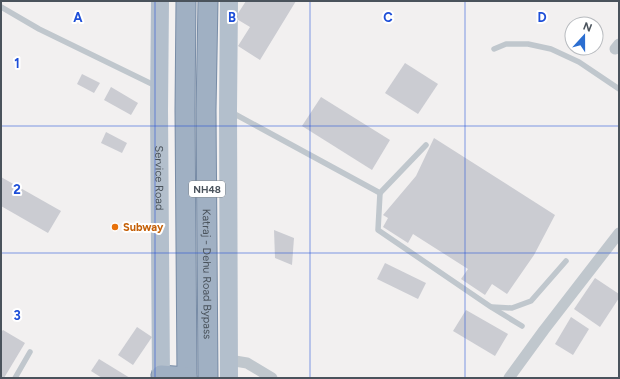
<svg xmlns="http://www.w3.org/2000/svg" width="620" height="379" font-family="Figtree,sans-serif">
<rect width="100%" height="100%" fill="#f2f0f0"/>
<!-- building -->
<g fill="#cbccd2">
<polygon points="246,1 296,1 260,60 238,46 250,27 235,18"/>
<polygon points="405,63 438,84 418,114 385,93"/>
<polygon points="82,74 100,83 94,93 77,84"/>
<polygon points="111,87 138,103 131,115 104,100"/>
<polygon points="321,97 390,140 372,170 302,126"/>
<polygon points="106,132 127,143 122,153 101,143"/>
<polygon points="434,138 555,215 534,255 507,294 492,284 485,295 461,279 468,269 413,234 408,243 383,227 388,218 383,215 416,176"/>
<polygon points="1,177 61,211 48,233 1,206"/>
<polygon points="274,230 294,238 292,265 275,258"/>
<polygon points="385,263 426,283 418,299 377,279"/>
<polygon points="595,278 619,294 619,298 600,327 574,309"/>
<polygon points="466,310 508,334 495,356 453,331"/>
<polygon points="571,317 589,329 573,355 555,344"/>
<polygon points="137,327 152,337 133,365 118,355"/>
<polygon points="3,330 25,343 4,378 1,378 1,332"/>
<polygon points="99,359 130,378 102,378 91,371"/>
</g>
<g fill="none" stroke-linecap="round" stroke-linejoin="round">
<!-- trunk casing -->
<g stroke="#788ca6" stroke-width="21">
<g id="trunk">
<polyline points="186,1 185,110 187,378"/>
<path id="s2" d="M208 1 206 110 208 378"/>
<polyline points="161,375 187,377"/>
</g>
</g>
<!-- service -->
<g stroke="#c0c7cd" stroke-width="5.5">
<polyline points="1,7 39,29 156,86"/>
<polyline points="494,49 506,44 528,44 551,49 579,62 619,89"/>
<polyline points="231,112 380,193 426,145"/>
<polyline points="380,193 378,230 491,307 522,326"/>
<polyline points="492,307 512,308 531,301 566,261"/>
<polyline points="15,378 30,352"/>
</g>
<!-- minor -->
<g stroke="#c0c7cd" stroke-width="11">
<polyline points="615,49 619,44"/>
<polyline points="229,360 247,363 272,378"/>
<polyline points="509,378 544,330 619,233"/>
</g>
<!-- primary -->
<g stroke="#b3bfcc" stroke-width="18">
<path id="s1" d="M160 1 159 110 161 378"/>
<polyline points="229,1 228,110 229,378"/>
</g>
<!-- trunk -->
<use href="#trunk" stroke="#a0b0c3" stroke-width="19"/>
</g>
<!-- grid -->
<path fill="none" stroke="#1d4ed8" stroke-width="1" stroke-opacity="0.55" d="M155 1V378M310 1V378M465 1V378M1 126H619M1 253H619"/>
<!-- markers -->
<circle fill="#e8710a" stroke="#fff" stroke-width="1.5" cx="115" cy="227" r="4"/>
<g text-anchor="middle" stroke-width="4" stroke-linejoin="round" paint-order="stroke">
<!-- shield labels -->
<rect fill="#fff" stroke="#80878d" stroke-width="1" x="189" y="181" width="36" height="16" rx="3"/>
<g font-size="10" font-weight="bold" fill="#4a535c">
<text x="207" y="193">NH48</text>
</g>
<!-- street labels -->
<g font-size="11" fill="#4a535c" stroke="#fff">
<text dy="4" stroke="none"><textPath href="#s1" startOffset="177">Service Road</textPath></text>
<text dy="4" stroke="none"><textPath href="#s2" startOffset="273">Katraj - Dehu Road Bypass</textPath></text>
</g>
<!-- food labels -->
<g font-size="11" font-weight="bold" fill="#c56008" stroke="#fff" text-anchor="start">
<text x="123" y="231">Subway</text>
</g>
</g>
<g font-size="13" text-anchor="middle" font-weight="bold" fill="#1d4ed8" stroke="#fff" stroke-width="4" stroke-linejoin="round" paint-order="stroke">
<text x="78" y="22">A</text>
<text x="232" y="22">B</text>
<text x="388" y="22">C</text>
<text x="542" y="22">D</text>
<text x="17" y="68">1</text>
<text x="17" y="194">2</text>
<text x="17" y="320">3</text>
</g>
<!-- border -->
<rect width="620" height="379" fill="none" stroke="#4a535c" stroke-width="4"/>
<!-- north arrow -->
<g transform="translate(584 36) rotate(21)"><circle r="19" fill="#ffffff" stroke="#b7babe"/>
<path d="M0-3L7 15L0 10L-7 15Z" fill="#2b6ed1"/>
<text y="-6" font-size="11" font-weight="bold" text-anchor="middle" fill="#4a535c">N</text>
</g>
</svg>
